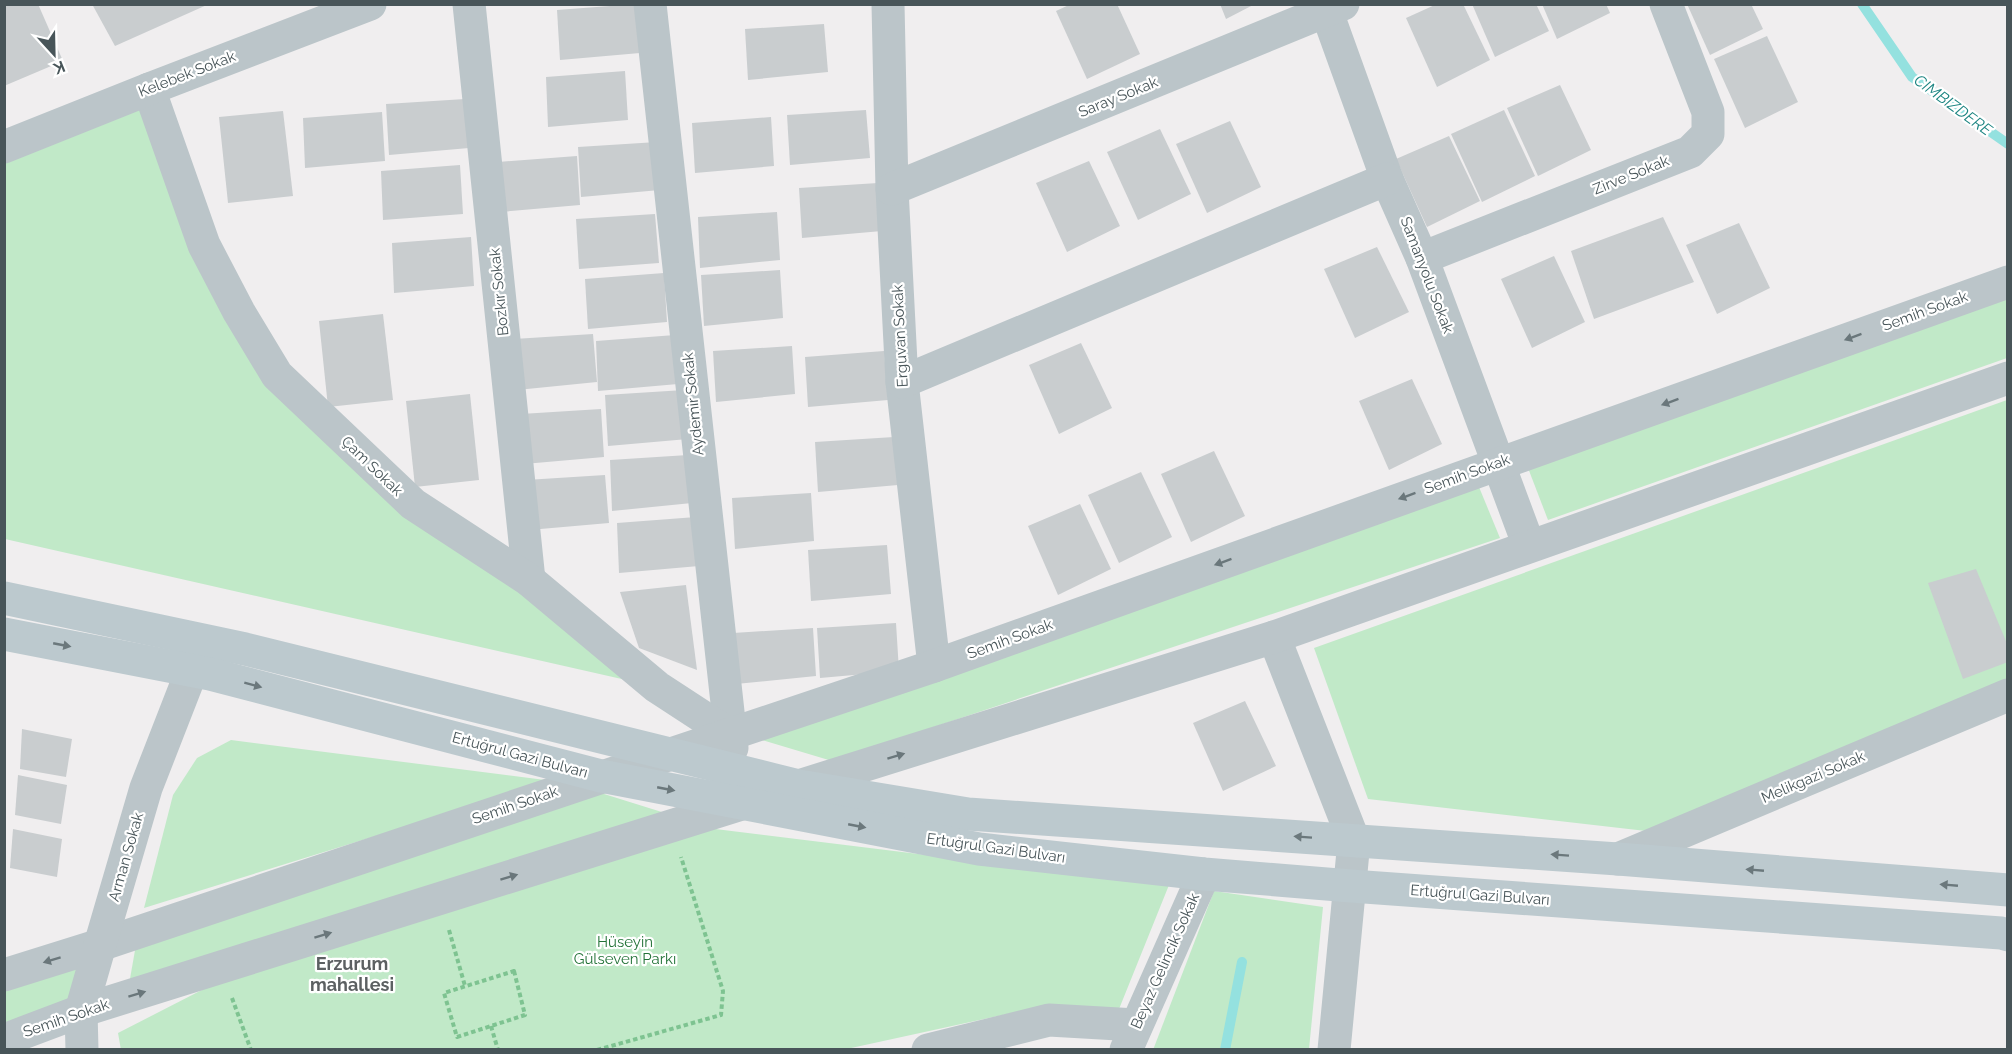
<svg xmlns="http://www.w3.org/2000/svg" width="2012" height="1054" viewBox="0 0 2012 1054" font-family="Raleway,sans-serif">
<rect width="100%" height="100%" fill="#f0eeef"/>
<g fill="#c1e9c8">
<polygon points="149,89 277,375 657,687 5,539 5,147"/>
<polygon points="2007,295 2007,358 1548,520 1528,468"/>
<polygon points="2007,400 2007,680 1646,831 1368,799 1314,648"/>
<polygon points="1479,487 1500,538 832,761 755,738"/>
<polygon points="231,740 553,781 144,908 173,795 197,758"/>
<polygon points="588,789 665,813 128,990 137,939"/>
<polygon points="691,826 1169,885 1117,1014 1053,1004 842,1050 121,1050 118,1033 235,973"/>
<polygon points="1214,891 1323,907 1309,1049 1153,1050"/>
<polygon points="82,961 72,1007 5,1032 5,987"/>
</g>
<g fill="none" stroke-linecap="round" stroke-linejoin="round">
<g stroke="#94e1df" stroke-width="10">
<polyline points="1862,4 1912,77 2008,144"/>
<polyline points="1225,1050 1242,962"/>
</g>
</g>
<g fill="#c9cdcf">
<polygon points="4,4 38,4 63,61 4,86"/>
<polygon points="92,4 209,4 115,46"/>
<polygon points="636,4 640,53 560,60 557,10"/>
<polygon points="1071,4 1117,4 1140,54 1087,79 1056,11"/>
<polygon points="1220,4 1255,4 1226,19"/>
<polygon points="1437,4 1463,4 1490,60 1437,87 1406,18"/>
<polygon points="1472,4 1536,4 1549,31 1495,57"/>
<polygon points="1542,4 1606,4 1610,13 1557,39"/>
<polygon points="1687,4 1751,4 1763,29 1710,55"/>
<polygon points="824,24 828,72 748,80 745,29"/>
<polygon points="1767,36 1798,102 1745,128 1714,59"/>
<polygon points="625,71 628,120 548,127 546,77"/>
<polygon points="1560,85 1591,150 1538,176 1507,108"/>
<polygon points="465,99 469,148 389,155 386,104"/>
<polygon points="866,110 870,158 790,165 787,115"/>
<polygon points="1504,110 1535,176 1482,202 1451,134"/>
<polygon points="283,111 293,196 228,203 219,117"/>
<polygon points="382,112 385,161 305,168 303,118"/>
<polygon points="771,117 774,166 695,173 692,123"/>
<polygon points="1230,121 1261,187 1207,213 1176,144"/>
<polygon points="1160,129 1191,194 1138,220 1107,152"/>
<polygon points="1449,136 1480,201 1427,227 1396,159"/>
<polygon points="657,142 660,190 581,197 578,147"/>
<polygon points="577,156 580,205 500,212 498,162"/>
<polygon points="1089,161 1120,226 1067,252 1036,183"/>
<polygon points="460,165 463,214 383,220 381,171"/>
<polygon points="878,183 882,231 802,238 799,188"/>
<polygon points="777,212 780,260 700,268 698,217"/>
<polygon points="655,214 659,263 579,269 576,219"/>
<polygon points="1663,217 1694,282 1594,319 1571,251"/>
<polygon points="1739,223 1770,288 1717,314 1686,245"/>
<polygon points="471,237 474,286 394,293 392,243"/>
<polygon points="1377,247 1409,312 1355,338 1324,269"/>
<polygon points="1554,256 1585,322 1532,348 1501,279"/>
<polygon points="780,270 783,318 704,326 701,275"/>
<polygon points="664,273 667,322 588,329 585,279"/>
<polygon points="383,314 393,400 328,407 319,321"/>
<polygon points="593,334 597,382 517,390 514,339"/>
<polygon points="675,335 678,384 598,391 596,341"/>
<polygon points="1081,343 1112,408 1059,434 1029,365"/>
<polygon points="792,346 795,394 716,402 713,351"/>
<polygon points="884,351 888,400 808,407 805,357"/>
<polygon points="1412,379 1442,444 1389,470 1359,401"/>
<polygon points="684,390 688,439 608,446 605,395"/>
<polygon points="470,394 479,480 415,487 406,401"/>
<polygon points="601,409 604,457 524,464 521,414"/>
<polygon points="894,437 898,485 818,492 815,442"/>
<polygon points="1214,451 1245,516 1191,542 1161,474"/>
<polygon points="688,455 692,503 612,511 610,460"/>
<polygon points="1141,472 1172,537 1119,563 1088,495"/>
<polygon points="605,475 609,523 529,530 526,480"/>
<polygon points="811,493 814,541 735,549 732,498"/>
<polygon points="1080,504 1111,569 1058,595 1028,526"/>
<polygon points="696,517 699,566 619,573 617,523"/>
<polygon points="887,545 891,594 811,601 808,550"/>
<polygon points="1976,569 2008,646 2008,662 1963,679 1928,583"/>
<polygon points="686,585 697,670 639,648 620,592"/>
<polygon points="896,623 899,671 820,678 817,628"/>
<polygon points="813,628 816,676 736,684 733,633"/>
<polygon points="1245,701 1276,766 1223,791 1193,723"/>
<polygon points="22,729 72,739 66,777 20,769"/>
<polygon points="18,775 67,785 61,824 15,815"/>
<polygon points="13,829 62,839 57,877 10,868"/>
</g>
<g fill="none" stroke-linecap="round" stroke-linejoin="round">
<g stroke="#7ec391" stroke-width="4" stroke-dasharray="4.5 3" stroke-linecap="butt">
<polyline points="449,930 465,986"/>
<polygon points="514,971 525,1015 457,1037 444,993"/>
<polyline points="232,998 251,1050"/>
<polyline points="491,1026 498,1050"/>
<polyline points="597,1050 721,1015 723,991 681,857"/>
</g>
<g stroke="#bbc5c9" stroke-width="33">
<polyline points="469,4 529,580"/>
<polyline points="650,4 732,748"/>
<polyline points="888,4 892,189 902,382 934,666"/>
<polyline points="1324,4 1387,179 1422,258 1529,546"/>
<polyline points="149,89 204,245 239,312 277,375 413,504 529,580 657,687 729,734"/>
<polyline points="4,147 149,89 370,4"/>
<polyline points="892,189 1343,4"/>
<polyline points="1422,258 1690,152 1708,134 1708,112 1666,4"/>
<polyline points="902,382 1387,179"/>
<polyline points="1274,637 1354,841 1334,1050"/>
<polyline points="1618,859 2008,695"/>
<polyline points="4,975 100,945 934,666 2008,282"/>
<polyline points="4,1040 81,1011 1274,637 2008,378"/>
<polyline points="82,1050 81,1011 100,945 146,788 192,670"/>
<polyline points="928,1050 1049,1020 1136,1025"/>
<polyline points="1126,1050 1204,874"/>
</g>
<g stroke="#bcc9ce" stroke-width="33">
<polyline points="4,598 245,649 799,786 968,814 1618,859 2008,890"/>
<polyline points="4,634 210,674 601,776 979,849 1204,874 1351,886 2001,933 2008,935"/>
</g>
</g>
<defs><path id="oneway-solid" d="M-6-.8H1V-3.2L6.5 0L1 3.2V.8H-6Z" transform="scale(1.5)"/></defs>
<g fill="#6a777b">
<use href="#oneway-solid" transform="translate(1853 337) rotate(160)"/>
<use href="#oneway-solid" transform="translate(1670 402) rotate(160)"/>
<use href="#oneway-solid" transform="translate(1407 496) rotate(160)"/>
<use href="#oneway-solid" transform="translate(1223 562) rotate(160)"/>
<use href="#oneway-solid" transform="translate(896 756) rotate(-17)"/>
<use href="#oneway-solid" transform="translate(509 877) rotate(-17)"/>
<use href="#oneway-solid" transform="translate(323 935) rotate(-17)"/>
<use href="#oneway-solid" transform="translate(52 960) rotate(163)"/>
<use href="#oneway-solid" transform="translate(137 994) rotate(-17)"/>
</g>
<g fill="#6b787c">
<use href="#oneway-solid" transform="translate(62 645) rotate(11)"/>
<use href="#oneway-solid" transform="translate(253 685) rotate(15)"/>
<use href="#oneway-solid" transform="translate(666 789) rotate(11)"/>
<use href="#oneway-solid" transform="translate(857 826) rotate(11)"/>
<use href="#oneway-solid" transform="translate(1303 837) rotate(-176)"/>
<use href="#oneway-solid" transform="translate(1560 855) rotate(-176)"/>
<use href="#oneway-solid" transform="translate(1755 870) rotate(-175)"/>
<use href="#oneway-solid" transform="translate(1949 885) rotate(-175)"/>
</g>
<g text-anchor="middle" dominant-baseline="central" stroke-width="4.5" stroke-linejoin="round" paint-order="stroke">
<g font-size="15" fill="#485559" stroke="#fff">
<text transform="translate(187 74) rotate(-21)">Kelebek Sokak</text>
<text transform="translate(1118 97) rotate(-22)">Saray Sokak</text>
<text transform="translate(1631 175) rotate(-22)">Zirve Sokak</text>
<text transform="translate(1427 275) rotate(69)">Samanyolu Sokak</text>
<text transform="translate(499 292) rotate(-96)">Bozkır Sokak</text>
<text transform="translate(1925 311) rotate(-20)">Semih Sokak</text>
<text transform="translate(900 336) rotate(-93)">Erguvan Sokak</text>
<text transform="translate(693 404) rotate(-96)">Aydemir Sokak</text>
<text transform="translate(372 466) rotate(44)">Çam Sokak</text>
<text transform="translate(1467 474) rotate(-20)">Semih Sokak</text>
<text transform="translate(1010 639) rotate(-20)">Semih Sokak</text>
<text transform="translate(520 755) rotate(15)">Ertuğrul Gazi Bulvarı</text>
<text transform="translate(1813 777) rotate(-23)">Melikgazi Sokak</text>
<text transform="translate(515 805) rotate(-19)">Semih Sokak</text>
<text transform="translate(996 848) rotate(8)">Ertuğrul Gazi Bulvarı</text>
<text transform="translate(126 857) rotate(-74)">Arman Sokak</text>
<text transform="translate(1480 895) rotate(4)">Ertuğrul Gazi Bulvarı</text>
<text transform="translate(1165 961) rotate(-66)">Beyaz Gelincik Sokak</text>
<text transform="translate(66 1018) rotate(-19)">Semih Sokak</text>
</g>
<g font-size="15" fill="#227237" stroke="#fff">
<text x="625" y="942">Hüseyin<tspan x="625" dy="17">Gülseven Parkı</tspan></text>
</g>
<g font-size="16" font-style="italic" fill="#1b8481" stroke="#fff">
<text transform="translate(1953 105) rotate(36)">CIMBIZDERE</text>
</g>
<g font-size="18" font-weight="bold" fill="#5c6062" stroke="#fff">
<text x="352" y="963">Erzurum<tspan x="352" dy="21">mahallesi</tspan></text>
</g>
</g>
<rect width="2012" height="1054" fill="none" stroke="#485559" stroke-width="12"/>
<g transform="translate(54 54) rotate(158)" stroke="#ffffff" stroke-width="4.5" paint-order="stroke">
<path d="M0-4.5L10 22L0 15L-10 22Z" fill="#485559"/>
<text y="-9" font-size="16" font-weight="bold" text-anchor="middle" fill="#485559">K</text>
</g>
</svg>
